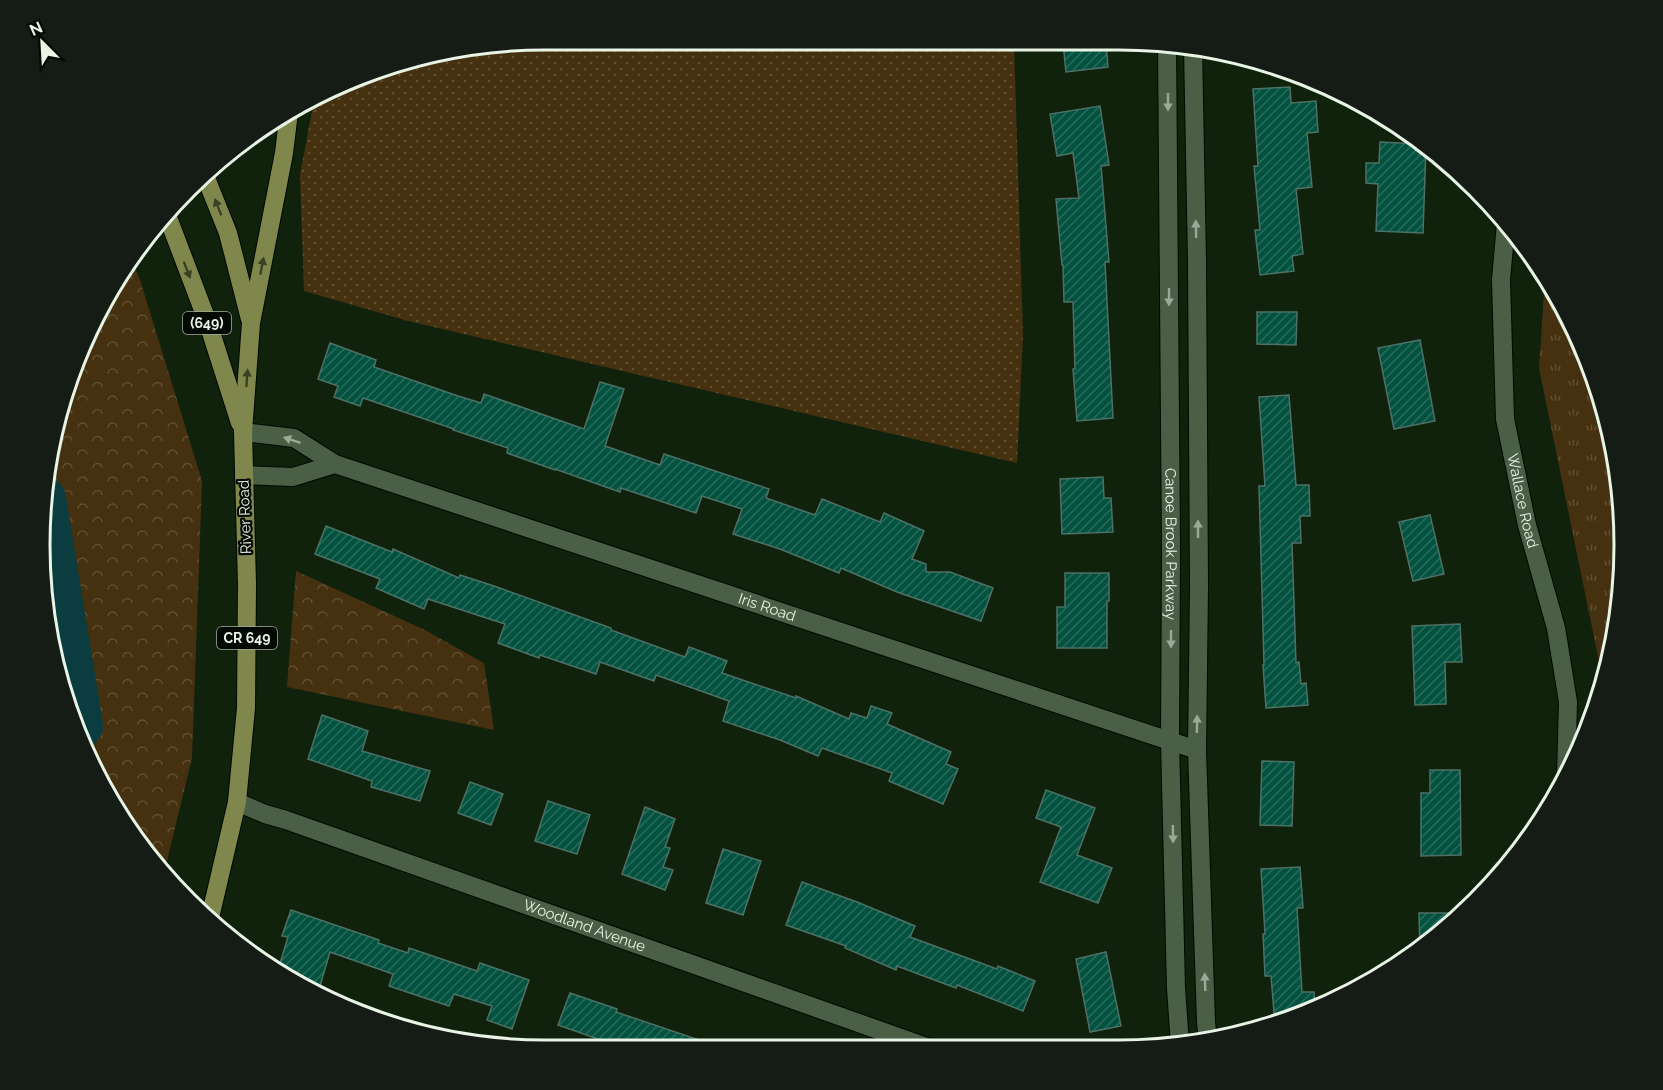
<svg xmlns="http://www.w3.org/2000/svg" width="1663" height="1090" viewBox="0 0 1663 1090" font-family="Raleway,sans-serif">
<defs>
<pattern id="grass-tufts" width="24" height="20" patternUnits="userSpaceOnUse" patternTransform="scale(1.5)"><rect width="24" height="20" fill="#45310f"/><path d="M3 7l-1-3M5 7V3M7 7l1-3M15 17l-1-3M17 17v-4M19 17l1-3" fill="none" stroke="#604f32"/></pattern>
<pattern id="forest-crowns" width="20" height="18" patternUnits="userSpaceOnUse" patternTransform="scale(1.5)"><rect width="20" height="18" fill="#45310f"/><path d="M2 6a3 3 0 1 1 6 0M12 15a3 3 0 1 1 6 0" fill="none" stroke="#604f32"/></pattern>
<pattern id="park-dots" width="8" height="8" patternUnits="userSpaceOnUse" patternTransform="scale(1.5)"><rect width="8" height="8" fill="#45310f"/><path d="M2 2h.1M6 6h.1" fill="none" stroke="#604f32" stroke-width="1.8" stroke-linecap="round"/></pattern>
<pattern id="building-hatch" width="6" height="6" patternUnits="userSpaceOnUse" patternTransform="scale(1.5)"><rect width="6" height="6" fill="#03513f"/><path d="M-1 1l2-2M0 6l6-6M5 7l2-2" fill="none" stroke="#286b5b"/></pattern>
</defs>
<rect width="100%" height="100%" fill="#10210c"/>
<polygon fill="url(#grass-tufts)" points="1545,278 1572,322 1607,414 1623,512 1620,611 1603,681 1539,368"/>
<g fill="url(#forest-crowns)">
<polygon points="131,259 140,280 202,481 192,758 165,869 107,798 49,644 40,512 77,352"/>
<polygon points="296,571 425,630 484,663 494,730 287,687"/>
</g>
<polygon fill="url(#park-dots)" points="545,39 1014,42 1023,336 1017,463 408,321 304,291 300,175 314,100 383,66"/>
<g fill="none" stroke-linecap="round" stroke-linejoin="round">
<polyline stroke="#0b3c3f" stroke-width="46" points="43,499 80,726"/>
</g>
<g fill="url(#building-hatch)" stroke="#4d7165" stroke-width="1.5">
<polygon points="1063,43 1106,43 1108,67 1066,72"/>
<polygon points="1290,87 1291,103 1316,101 1318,132 1307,133 1312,187 1296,189 1303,254 1292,256 1294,271 1260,275 1255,230 1260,230 1254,166 1258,166 1253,89"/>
<polygon points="1100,106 1109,165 1101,166 1109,262 1105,262 1113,418 1077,421 1073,369 1075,369 1073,302 1064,302 1063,265 1062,265 1056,199 1079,198 1073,153 1057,156 1050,114"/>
<polygon points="1380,142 1420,144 1426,147 1423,233 1376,231 1378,184 1366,183 1366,163 1379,163"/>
<polygon points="1257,312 1297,312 1296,345 1257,344"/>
<polygon points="1420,340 1435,421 1394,429 1378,348"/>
<polygon points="330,343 376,360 374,367 458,396 481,403 484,394 584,429 600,382 624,389 605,446 660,465 664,454 769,489 766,498 815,515 822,499 880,522 884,513 924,531 912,559 926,564 926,572 950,572 993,588 981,621 897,592 841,568 839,573 780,549 733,534 742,509 702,496 696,513 621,488 620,492 555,469 555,470 507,453 508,448 453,430 454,429 363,398 360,406 334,397 338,386 318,379"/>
<polygon points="1289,395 1296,485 1309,485 1310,516 1300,516 1301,543 1292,543 1296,663 1299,662 1301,684 1306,683 1308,705 1266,708 1263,665 1264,665 1259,486 1265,486 1259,397"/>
<polygon points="1103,477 1104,498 1111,498 1113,532 1062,534 1060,479"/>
<polygon points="1430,515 1444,574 1413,581 1399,522"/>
<polygon points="326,526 392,552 393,549 459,578 460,575 497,587 611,628 611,630 685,657 689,647 727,661 722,673 796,698 796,696 849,719 851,713 867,718 871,706 892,713 887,724 951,752 946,764 958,769 943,804 889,781 892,773 822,748 818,756 780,740 723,721 729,701 656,675 654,681 600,662 596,674 540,655 539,658 498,643 505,624 428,599 424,609 376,588 380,579 315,554"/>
<polygon points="1065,573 1109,573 1109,601 1107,601 1107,648 1057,648 1057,607 1065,607"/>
<polygon points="1460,624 1462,662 1445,662 1446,704 1415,705 1412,626"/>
<polygon points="322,715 368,731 362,751 430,771 420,801 371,787 372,781 308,759"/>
<polygon points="1262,761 1294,762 1292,826 1260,825"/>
<polygon points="1430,770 1460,770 1461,855 1421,856 1421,793 1430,793"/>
<polygon points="470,782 503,794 491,825 458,813"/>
<polygon points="1046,790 1095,808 1077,855 1112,868 1098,903 1040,882 1061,827 1036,818"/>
<polygon points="548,801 590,815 577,854 535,841"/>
<polygon points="645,807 675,819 665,847 670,848 663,867 673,870 665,890 622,874"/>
<polygon points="723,849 761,861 743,915 706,903"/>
<polygon points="1300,867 1303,908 1297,908 1302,992 1314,992 1315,1009 1275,1024 1271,976 1265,976 1263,934 1265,934 1261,869"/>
<polygon points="802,882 857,902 915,926 910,937 997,969 998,966 1035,981 1023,1011 957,985 956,988 897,966 896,970 845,948 846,946 786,925"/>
<polygon points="291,910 379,940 378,943 408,953 409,948 477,971 480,963 529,980 512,1029 487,1020 492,1006 454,994 449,1006 389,986 393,974 330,952 317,996 278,970 288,937 282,936"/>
<polygon points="1419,913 1462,913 1426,947 1420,950"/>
<polygon points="1106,952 1121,1026 1090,1032 1076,959"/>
<polygon points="570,993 617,1009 616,1012 711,1044 710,1048 621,1047 558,1025"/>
</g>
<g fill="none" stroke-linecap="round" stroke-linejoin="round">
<defs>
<g id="street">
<path id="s1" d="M1167,43L1171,548L1170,741L1176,988L1180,1045"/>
<polyline points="1193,46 1197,261 1199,587 1197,750 1206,1022 1208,1041"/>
<path id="s2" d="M1506,223L1501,280L1505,419L1527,525L1556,628L1568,702L1566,776"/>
<path id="s3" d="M243,432L294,438L335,464L1197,750"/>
<polyline points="244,475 293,477 335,464"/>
<path id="s4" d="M237,802L265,814L286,820L932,1049"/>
</g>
<g id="primary">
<polyline points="206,178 228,233 250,319"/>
<polyline points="167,215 208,323 240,423"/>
<polyline points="209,922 237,802 246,708 247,584 243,432 251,323 284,153 289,112"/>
</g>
</defs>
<use href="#street" stroke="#000a00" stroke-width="20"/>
<use href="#primary" stroke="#000a00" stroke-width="20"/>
<use href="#street" stroke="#4b5f47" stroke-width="18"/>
<use href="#primary" stroke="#7f874d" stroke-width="18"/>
</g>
<defs><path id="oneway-solid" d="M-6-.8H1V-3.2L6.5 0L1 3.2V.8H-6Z" transform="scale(1.5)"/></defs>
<g fill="#9aaa96">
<use href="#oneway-solid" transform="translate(1168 102) rotate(90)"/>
<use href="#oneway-solid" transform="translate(1196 229) rotate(-91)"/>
<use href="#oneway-solid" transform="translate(1169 297) rotate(90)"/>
<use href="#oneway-solid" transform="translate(292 440) rotate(-162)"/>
<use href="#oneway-solid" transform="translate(1198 529) rotate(-90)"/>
<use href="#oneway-solid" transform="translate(1171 639) rotate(90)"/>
<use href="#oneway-solid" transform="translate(1197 724) rotate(-89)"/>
<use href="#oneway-solid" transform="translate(1173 834) rotate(89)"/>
<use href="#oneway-solid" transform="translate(1205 982) rotate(-92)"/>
</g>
<g fill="#3b4224">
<use href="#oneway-solid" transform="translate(218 207) rotate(-112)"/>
<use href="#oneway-solid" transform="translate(262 266) rotate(-79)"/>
<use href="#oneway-solid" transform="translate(187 270) rotate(69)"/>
<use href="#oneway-solid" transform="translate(247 378) rotate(-86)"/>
</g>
<g text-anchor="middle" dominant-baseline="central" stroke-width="4.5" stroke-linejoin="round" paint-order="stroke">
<g fill="#030903" stroke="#a3aea2" stroke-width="1.5">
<rect x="183" y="312" width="48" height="22" rx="4.5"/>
<rect x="217" y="627" width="60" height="22" rx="4.5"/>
</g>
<g font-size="14" font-weight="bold" fill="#e8f4e6">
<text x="207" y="323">(649)</text>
<text x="247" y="638">CR 649</text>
</g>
<g font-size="15" fill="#e8f4e6" stroke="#030903">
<text stroke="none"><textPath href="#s2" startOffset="280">Wallace Road</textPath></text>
<text transform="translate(245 517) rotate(-92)">River Road</text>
<text stroke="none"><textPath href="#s1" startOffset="501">Canoe Brook Parkway</textPath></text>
<text stroke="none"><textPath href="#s3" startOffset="555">Iris Road</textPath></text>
<text stroke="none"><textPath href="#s4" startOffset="369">Woodland Avenue</textPath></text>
</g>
</g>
<path d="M0 0H1663V1090H0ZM545 50H1119A495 495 0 0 1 1614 545V545A495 495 0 0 1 1119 1040H545A495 495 0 0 1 50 545V545A495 495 0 0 1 545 50Z" fill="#151c15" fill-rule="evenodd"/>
<path fill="none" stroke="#e8f4e6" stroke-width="3" d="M545 50H1119A495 495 0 0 1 1614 545V545A495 495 0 0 1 1119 1040H545A495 495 0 0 1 50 545V545A495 495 0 0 1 545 50Z"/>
<g transform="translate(42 42) rotate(336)" stroke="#030903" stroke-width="4.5" paint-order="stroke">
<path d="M0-4.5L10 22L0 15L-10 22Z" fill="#e8f4e6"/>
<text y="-9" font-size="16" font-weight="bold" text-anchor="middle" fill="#e8f4e6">N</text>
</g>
</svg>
